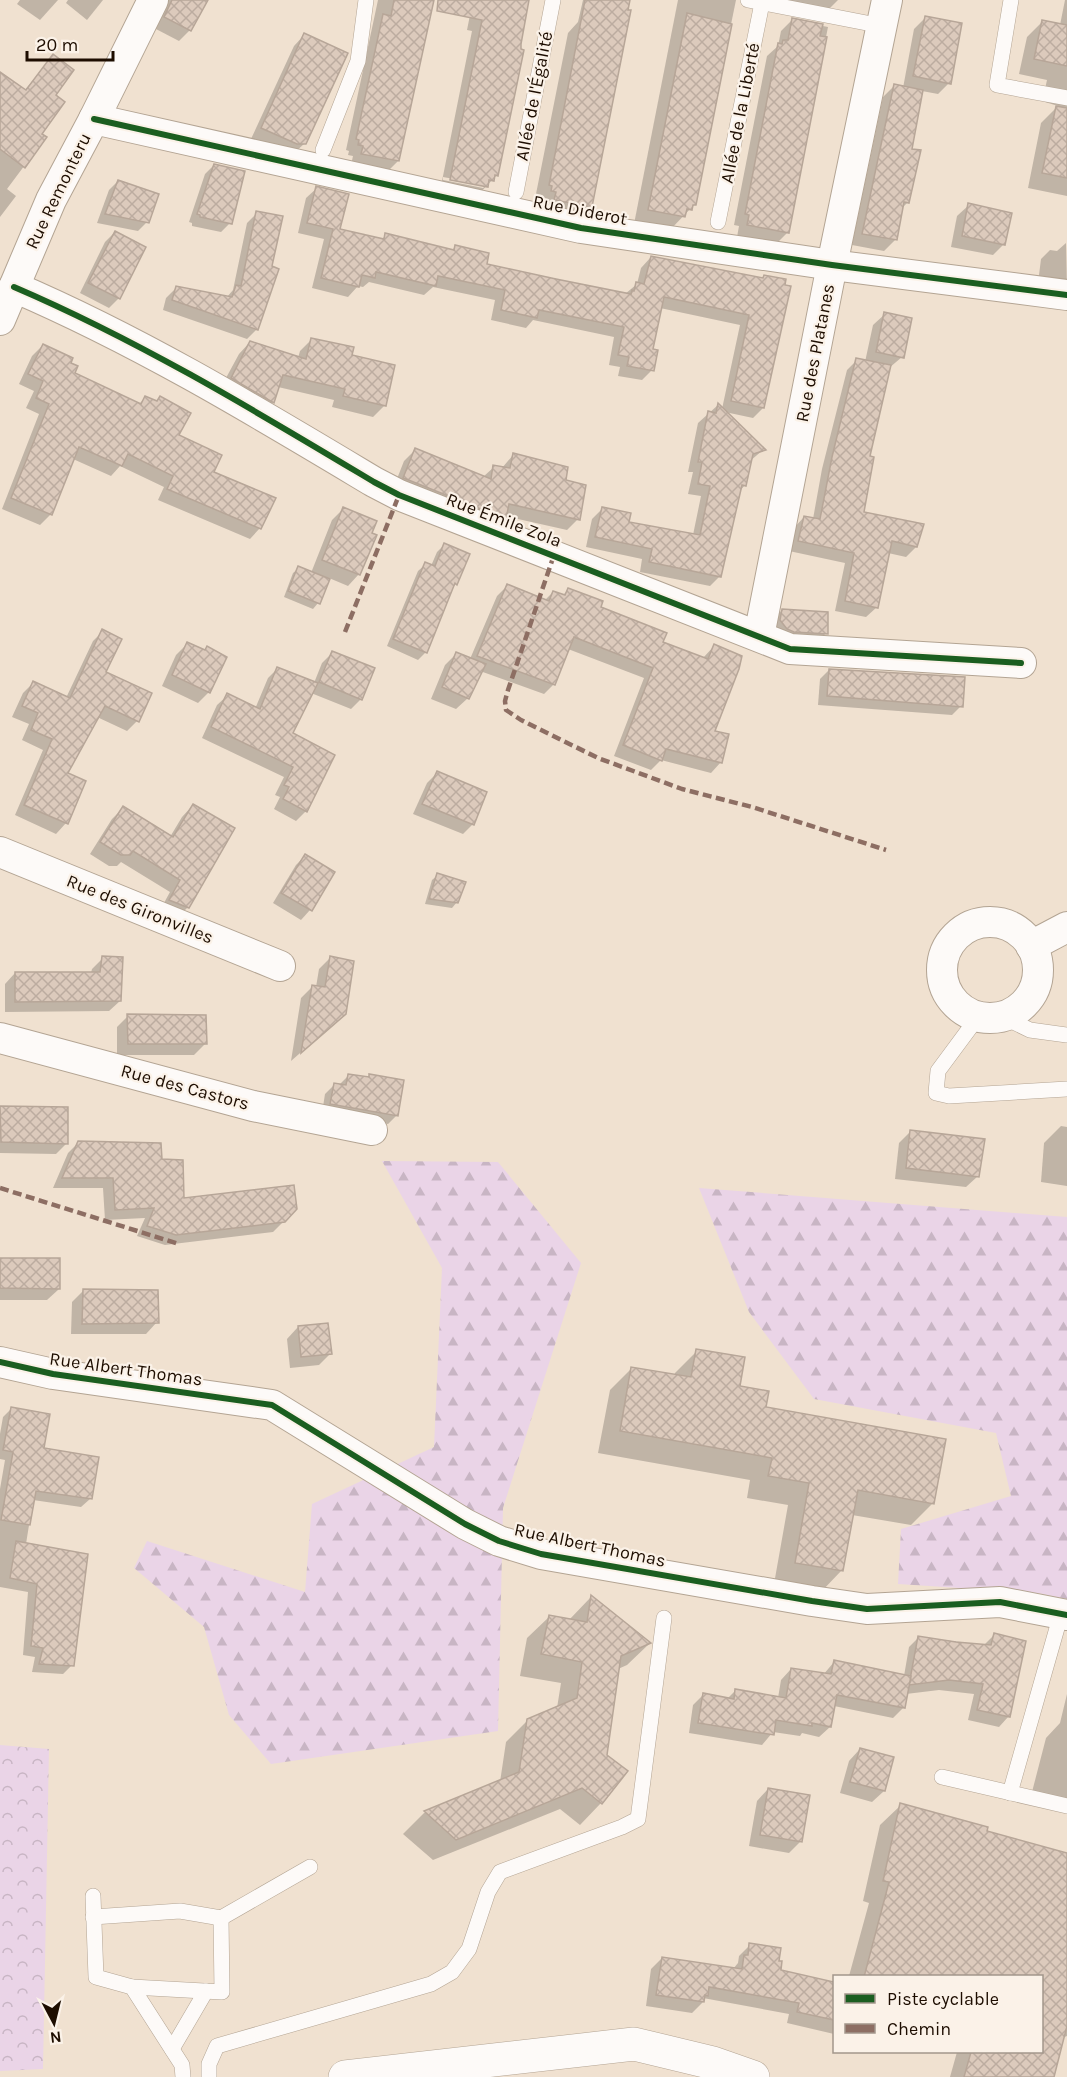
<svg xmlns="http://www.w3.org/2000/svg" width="1067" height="2077" viewBox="0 0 1067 2077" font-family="Karla,sans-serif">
<defs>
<pattern id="forest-firs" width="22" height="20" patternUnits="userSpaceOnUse" patternTransform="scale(1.5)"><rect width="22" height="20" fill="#ead4e7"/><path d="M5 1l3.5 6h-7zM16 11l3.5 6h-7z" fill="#c8b5c4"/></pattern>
<pattern id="park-crowns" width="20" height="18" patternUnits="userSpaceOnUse" patternTransform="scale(1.5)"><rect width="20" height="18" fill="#ead4e7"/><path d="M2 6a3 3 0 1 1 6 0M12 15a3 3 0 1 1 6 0" fill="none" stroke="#c8b5c4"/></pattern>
<pattern id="building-cross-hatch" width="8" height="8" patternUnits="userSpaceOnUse" patternTransform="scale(1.5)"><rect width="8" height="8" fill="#dccabc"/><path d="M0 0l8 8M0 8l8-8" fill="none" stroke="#bcaca0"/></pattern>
</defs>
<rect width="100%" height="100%" fill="#f0e1d0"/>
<g fill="url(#forest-firs)">
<polygon points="382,1161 498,1162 581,1263 503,1508 498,1731 271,1764 229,1715 204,1627 134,1568 147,1541 305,1592 312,1504 434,1447 442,1268"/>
<polygon points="699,1188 1067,1217 1067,1599 1038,1593 898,1584 901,1529 1011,1496 996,1433 814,1399 749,1312"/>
</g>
<polygon fill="url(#park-crowns)" points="0,1745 49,1749 43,2069 0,2071"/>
<g fill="#0003" fill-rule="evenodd">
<polygon points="20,0 58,0 40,20 17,4"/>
<polygon points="68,0 103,0 87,20 66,3"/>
<polygon points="168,0 206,0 190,30 179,41 154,28"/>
<polygon points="378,0 432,0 398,161 387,172 351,165 353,156 348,155 349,151 346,150"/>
<path d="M473,0H528L497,175L475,198L440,191L472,31L467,30ZM443,177L486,185L483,188L443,180Z"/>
<polygon points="583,0 628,0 590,206 575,221 537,206 538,200 535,199 568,33 578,22"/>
<polygon points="678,0 736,0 694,205 669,231 634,224"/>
<polygon points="750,0 838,0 817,21"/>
<polygon points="1065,0 1067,0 1067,196 1028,188 1041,123 1058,106 1045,102 1046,98 1043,98 1047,80 1019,74 1027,37 1042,22 1060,25"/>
<polygon points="925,18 949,83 938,94 922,91 910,150 908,202 901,209 896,239 884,251 852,245 883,97 894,86 903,88 914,29"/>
<polygon points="792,20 828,27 787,233 776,244 737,237 739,226 734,225 767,56 778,46 781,31"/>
<polygon points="305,34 305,143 293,154 251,139 294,46"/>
<polygon points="53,56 53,96 40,134 45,138 7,189 16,196 0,217 0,73 24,91"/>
<polygon points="214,165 230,223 221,232 192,226 192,223 189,222 205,174"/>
<polygon points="118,181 147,222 138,231 97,223 109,190"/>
<polygon points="317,188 338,230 381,240 386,235 451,251 456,246 485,265 625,294 637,284 641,268 651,257 761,280 764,276 763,408 753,418 725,412 763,450 750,461 745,485 739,492 720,576 710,586 640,572 642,559 586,547 592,519 602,509 627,523 693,535 701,496 688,494 693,472 688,472 698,423 718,405 722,409 740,325 660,308 652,350 652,370 642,380 618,376 620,367 609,365 614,337 533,320 526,328 491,320 495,300 433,287 424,295 369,282 363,287 358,286 348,297 312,288 324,239 298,233 306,198"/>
<polygon points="969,205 1004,244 993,255 951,247 957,216"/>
<polygon points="257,213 257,329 247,339 163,310 166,298 176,288 227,297 233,290 247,223"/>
<polygon points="115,232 119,298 109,308 80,293 105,242"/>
<polygon points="1066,243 1067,289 1038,283 1041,259 1050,250 1057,251"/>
<polygon points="885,314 902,357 889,368 868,457 862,513 916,547 906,557 888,553 877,607 866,617 835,611 845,563 789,551 794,528 804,517 813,519 822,469 847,370 857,360 865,362 873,325"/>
<polygon points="311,340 351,357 385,405 373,417 332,407 334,400 278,387 273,402 262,413 220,389 239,354 250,342 298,358 300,351"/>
<polygon points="43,345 69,363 73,374 138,405 145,398 260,528 250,539 158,500 164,487 120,466 111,476 73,459 51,514 40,525 2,509 39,414 26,408 34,391 19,384 32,356"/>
<polygon points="415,450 483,477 494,467 502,468 513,455 564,481 578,519 567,530 505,516 493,529 393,489 404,461"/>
<polygon points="343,509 359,574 348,586 329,578 318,603 313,609 284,597 293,573 299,568 311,573 332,520"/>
<polygon points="444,545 456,584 451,589 426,652 418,660 387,646 418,571 426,564 431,566 437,552"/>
<polygon points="507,586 544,601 553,592 562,596 568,590 661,643 703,658 714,646 713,732 721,762 711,773 661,760 651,770 614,756 644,678 568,649 554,684 544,694 480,671 468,698 456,709 431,699 445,665 456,654 470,659 497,596"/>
<polygon points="782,610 826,633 815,645 782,643 771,622"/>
<polygon points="103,631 104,672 137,721 127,731 97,717 66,774 66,823 56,834 15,815 43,750 22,740 29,724 12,717 23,693 33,683 66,698 93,641"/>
<polygon points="187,644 209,692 198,703 162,686 176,655"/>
<polygon points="332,653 361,699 351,709 311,693 291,734 306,811 296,821 274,809 280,797 275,795 284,777 202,738 217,705 228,695 255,709 268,678 278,668 314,683 322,663"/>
<polygon points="829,670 961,706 952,715 818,705 820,679"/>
<polygon points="437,773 473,824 463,834 413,814 427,783"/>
<polygon points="193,805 188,907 177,918 159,912 170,892 121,862 117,866 109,866 90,854 112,819 123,808 170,837 182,817"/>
<polygon points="305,856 333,872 310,910 301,920 273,903 296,865"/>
<polygon points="438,875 457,902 452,908 425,904 432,880"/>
<polygon points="103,958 120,1001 109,1011 5,1012 5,984 15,973 91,973 92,969"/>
<polygon points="330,958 332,1025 291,1061 301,998 312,987 316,987 319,969"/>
<polygon points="128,1016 205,1044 194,1055 117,1055 117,1027"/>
<polygon points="348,1076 367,1078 370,1076 397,1115 388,1124 322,1113 325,1094 334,1085 338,1086"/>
<polygon points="0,1108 67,1109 67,1143 56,1154 0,1153"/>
<polygon points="1061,1126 1067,1127 1067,1186 1041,1182 1044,1143"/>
<polygon points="910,1132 978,1176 966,1187 895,1179 899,1143"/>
<polygon points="78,1143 161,1160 182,1200 284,1221 273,1232 165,1245 137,1236 145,1218 105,1220 103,1188 53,1188 68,1153"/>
<polygon points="0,1259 59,1289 47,1300 0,1300"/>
<polygon points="83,1291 157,1322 146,1334 71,1334 72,1302"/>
<polygon points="298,1327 330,1354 319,1365 290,1368 287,1339"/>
<polygon points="697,1351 765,1408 933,1503 911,1525 852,1515 842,1570 820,1593 774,1584 788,1505 747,1498 750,1480 598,1453 610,1390 632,1368 674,1376 675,1373"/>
<polygon points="12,1408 42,1449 90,1499 81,1507 33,1500 26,1544 72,1665 63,1674 32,1672 35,1657 23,1655 28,1592 0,1587 0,1489 5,1460 0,1459 0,1434 3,1417"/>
<polygon points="591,1597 649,1644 627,1665 618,1669 606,1755 626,1771 601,1803 580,1825 560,1809 433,1860 403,1834 424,1813 500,1782 506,1742 528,1720 557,1708 561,1683 520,1676 527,1638 549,1617 569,1620"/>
<polygon points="994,1635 1008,1717 999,1727 968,1720 974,1694 939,1690 906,1694 904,1707 893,1718 834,1706 830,1727 819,1737 802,1733 800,1736 773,1732 762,1745 689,1733 693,1705 703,1695 727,1699 735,1691 778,1698 781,1680 791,1669 823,1675 834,1662 904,1676 909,1647 919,1637 984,1645"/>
<polygon points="1067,1694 1067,1801 1032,1792 1046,1738 1060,1723"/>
<polygon points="860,1749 884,1791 872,1802 840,1793 849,1761"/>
<polygon points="768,1789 801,1841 789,1853 749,1846 757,1801"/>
<polygon points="901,1805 985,1832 1067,1855 1067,2036 1062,2038 1052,2077 950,2077 957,2052 1042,2052 1042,1976 849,1976 869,1903 863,1901 880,1825"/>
<polygon points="750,1945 777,1962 779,1971 834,1984 834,2034 787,2023 789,2014 703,1998 703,2002 692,2013 646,2006 651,1969 662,1958 733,1969 738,1963 739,1956"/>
</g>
<g fill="url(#building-cross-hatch)" stroke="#b7a698" stroke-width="1.5">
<polygon points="172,0 208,0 191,31 164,17"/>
<polygon points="394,0 434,0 399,161 361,154 363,146 358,145 359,140 356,139 383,14 391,16"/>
<polygon points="438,0 529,0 521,44 521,49 524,50 498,176 495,175 494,181 489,180 488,187 450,180 482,20 437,11"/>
<polygon points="585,0 630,0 628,10 631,10 592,207 554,200 556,192 551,191 552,186 549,185"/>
<polygon points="687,13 732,24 696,205 693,205 692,210 687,209 685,217 648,210"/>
<polygon points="925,16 962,23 951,84 913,76"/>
<polygon points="792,18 823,24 820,36 827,37 789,233 747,225 749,215 745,214 778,43 782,44 783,40 788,40"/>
<polygon points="1042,20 1067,25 1067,66 1034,59"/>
<polygon points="304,33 348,53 306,144 297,144 261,128"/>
<polygon points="53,54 74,70 56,95 65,102 42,134 47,137 25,168 0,149 0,72 26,90"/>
<polygon points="894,84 923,90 912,149 921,150 909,203 904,202 897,240 862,234"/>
<polygon points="1056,106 1067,108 1067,178 1042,173"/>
<polygon points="214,164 245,171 232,224 200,217 200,215 197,214"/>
<polygon points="118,180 159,194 149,223 105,214"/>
<polygon points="316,186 349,194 340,229 384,239 385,233 454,250 455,245 489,253 487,264 556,279 631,294 632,290 634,291 636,282 644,284 651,256 763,278 764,275 786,279 785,285 791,286 764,408 731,401 749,315 664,297 653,349 658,350 654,371 627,366 629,357 618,355 624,327 539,310 537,318 501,310 505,290 438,276 436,286 376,272 375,278 362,275 359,287 321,278 333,229 307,223"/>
<polygon points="968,203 1012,213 1005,245 962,236"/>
<polygon points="256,211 283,216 272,266 279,269 258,330 172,300 176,286 232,297 236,285 241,286"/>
<polygon points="115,231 146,247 120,299 88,283"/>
<polygon points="884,312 912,318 904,358 876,352"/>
<polygon points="311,338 354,347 352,355 395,365 386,406 343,396 345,389 283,375 274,403 231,378 250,341 306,359"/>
<polygon points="43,344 73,358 71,363 78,366 75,373 141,404 145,396 157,401 160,396 191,413 179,435 222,455 214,472 276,498 261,529 167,489 173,476 128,454 122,466 79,447 52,515 11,498 49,404 36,398 43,381 28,374"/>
<polygon points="856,358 891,365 870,456 874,457 864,512 924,524 917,547 892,541 878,608 845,601 854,553 798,541 804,516 820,519 832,457"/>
<polygon points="718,403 766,450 753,454 746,486 742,485 721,577 649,562 652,549 595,537 602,507 631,513 629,522 700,535 710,486 698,484 702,462 698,462 708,411 716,413"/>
<polygon points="415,448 491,479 493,465 510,468 513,453 568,467 566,480 586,485 580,520 509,504 506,519 406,479 403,478"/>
<polygon points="343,507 377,521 372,533 377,535 360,575 322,560"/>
<polygon points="444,543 470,554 457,585 455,583 427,653 393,639 425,562 435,566"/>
<polygon points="298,566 330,579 320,604 288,591"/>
<polygon points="507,584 549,601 553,591 565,595 568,588 603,601 601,607 667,633 663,642 708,659 714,644 742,656 739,669 715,731 729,734 722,763 666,749 662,761 623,745 653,668 574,637 555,685 477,656"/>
<polygon points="782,609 828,612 828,634 794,632 787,629 780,620"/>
<polygon points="102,629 122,639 106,672 152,693 139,722 105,706 68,773 86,781 68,824 24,805 52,739 31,730 38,713 22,706 33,681 70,698"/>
<polygon points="187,642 205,650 207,646 227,657 210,693 172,675"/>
<polygon points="332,651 375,668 362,700 319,682"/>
<polygon points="456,652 486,664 469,699 442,687"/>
<polygon points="277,667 318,683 293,733 335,755 307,812 283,799 289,787 284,785 293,767 211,727 227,693 260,709"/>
<polygon points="829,669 965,677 963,707 827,696"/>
<polygon points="437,771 487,792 474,825 422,804"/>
<polygon points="193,804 235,828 189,908 169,900 180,880 133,851 130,855 121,855 100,842 123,806 173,837"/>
<polygon points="305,854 335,872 312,911 281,893"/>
<polygon points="437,873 466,882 458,903 429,899"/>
<polygon points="102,956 123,957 121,1001 15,1002 15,972 100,972"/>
<polygon points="330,956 354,961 346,1014 301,1053 312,985 325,987"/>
<polygon points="127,1014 206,1015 207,1044 128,1044"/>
<polygon points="348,1074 369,1077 369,1074 404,1080 398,1116 330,1104 334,1083 346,1085"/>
<polygon points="0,1106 68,1107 68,1144 1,1142"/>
<polygon points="910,1130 985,1139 979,1177 906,1168"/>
<polygon points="78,1141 161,1143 162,1159 183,1160 184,1198 294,1185 297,1209 285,1222 176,1235 160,1230 147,1226 154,1208 115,1210 113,1178 62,1178"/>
<polygon points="0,1258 60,1258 60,1289 0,1288"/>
<polygon points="83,1289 158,1290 159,1323 82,1324"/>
<polygon points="328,1323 332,1354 301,1357 298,1326"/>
<polygon points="696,1349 745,1357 740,1386 769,1391 766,1407 946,1439 934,1504 858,1490 843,1571 795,1563 809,1483 768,1476 772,1458 620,1431 631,1367 691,1377"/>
<polygon points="11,1407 50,1414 44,1448 99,1457 92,1499 36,1491 30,1525 1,1520 13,1452 3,1450"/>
<polygon points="16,1541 88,1554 74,1666 39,1664 43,1648 31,1646 37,1584 10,1578"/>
<polygon points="591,1595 651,1643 621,1656 607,1755 628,1771 602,1804 582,1788 456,1840 424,1811 519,1772 527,1719 577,1698 582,1662 541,1654 549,1615 587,1622"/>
<polygon points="994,1633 1026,1641 1010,1717 977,1710 983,1684 949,1680 909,1685 918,1636 956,1642 991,1645"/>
<polygon points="834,1660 911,1676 905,1708 837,1695 831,1727 812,1723 812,1726 776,1720 774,1735 698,1723 703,1693 734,1699 735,1689 786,1698 791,1668 831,1674"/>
<polygon points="860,1748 894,1757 885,1791 850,1782"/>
<polygon points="768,1788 810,1795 802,1842 760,1835"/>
<polygon points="900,1803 988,1827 987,1831 1067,1853 1067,2026 1054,2077 964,2077 971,2052 1041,2052 1041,1977 864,1977 889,1882 883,1881"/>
<polygon points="749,1943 781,1948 779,1961 782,1961 781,1970 834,1982 834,2020 797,2012 799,2003 709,1987 708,1996 705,1995 704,2002 656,1995 662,1957 742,1969 744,1955 748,1955"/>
</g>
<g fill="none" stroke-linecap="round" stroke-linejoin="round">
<defs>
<g id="service">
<polyline points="748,0 882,26"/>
<polyline points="1011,0 997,85 1067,98"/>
<polyline points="323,150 358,61 366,0"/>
<polyline points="516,192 553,0"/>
<polyline points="718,222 762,3"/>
<polyline points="978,1017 938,1071 936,1093 949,1096 1067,1089"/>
<polyline points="1003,1017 1030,1030 1067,1035"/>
<polyline points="942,1777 1067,1806"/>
<polyline points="1010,1793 1061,1614"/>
<polyline points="93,1896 96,1977 132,1987 182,2065 183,2077"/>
<polyline points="93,1917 180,1911 221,1918 310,1867"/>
<polyline points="132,1987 222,1992 221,1918"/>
<polyline points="172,2049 206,1991"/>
<polyline points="209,2077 209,2064 217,2046 431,1984 452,1972 469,1949 488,1892 500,1872 622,1827 638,1819 664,1618"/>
</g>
<g id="minor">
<polyline points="94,119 581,228 832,265 1067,295"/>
<path d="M14,287C140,341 257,412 374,482L399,495L790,649L1021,663"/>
<polyline points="0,320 51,200 94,119 153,0"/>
<polyline points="759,636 832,265 887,0"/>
<polyline points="0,852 280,966"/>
<circle cx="990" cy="970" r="48"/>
<polyline points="1031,946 1067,927"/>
<polyline points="0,1038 253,1106 372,1130"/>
<polyline points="0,1362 53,1374 272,1405 465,1524 499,1541 541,1554 812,1601 867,1609 1000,1602 1067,1615"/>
</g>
<polyline id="tertiary" points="345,2077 634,2044 713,2063 753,2077"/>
</defs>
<use href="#service" stroke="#b3a493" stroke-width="16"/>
<use href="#minor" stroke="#b3a493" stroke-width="32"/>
<use href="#tertiary" stroke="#b3a493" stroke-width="34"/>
<use href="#service" stroke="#fdfaf8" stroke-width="15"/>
<use href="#minor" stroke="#fdfaf8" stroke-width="30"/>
<use href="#tertiary" stroke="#fdfaf8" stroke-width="33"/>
<g stroke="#8d6e63" stroke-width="4.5" stroke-dasharray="9 4.5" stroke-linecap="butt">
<polyline points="554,555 508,690 505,701 506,710 521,720 598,758 682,789 752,807 886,850"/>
<polyline points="345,632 399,495"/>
<polyline points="0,1188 179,1244"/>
</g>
<defs>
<g id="cycleway">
<polyline points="94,119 581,228 832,265 1067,295"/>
<path d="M14,287C140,341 257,412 374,482L399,495L790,649L1021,663"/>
<polyline points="0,1362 53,1374 272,1405 465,1524 499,1541 541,1554 812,1601 867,1609 1000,1602 1067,1615"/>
</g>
</defs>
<use href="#cycleway" stroke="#fbf2e8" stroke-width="10"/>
<use href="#cycleway" stroke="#1b5e20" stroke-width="6"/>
</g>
<g text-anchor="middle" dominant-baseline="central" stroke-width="4.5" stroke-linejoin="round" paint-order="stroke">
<g font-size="18" fill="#1d0d00" stroke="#fbf2e8">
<text transform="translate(534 96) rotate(-79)">Allée de l'Égalité</text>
<text transform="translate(740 113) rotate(-79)">Allée de la Liberté</text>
<text transform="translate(58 191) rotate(-64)">Rue Remonteru</text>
<text transform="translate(580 210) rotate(11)">Rue Diderot</text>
<text transform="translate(815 353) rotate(-79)">Rue des Platanes</text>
<text transform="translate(504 520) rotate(21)">Rue Émile Zola</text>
<text transform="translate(140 909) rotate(22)">Rue des Gironvilles</text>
<text transform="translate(185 1087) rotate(15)">Rue des Castors</text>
<text transform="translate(126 1369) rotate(8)">Rue Albert Thomas</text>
<text transform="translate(590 1545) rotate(12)">Rue Albert Thomas</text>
</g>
</g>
<rect x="833" y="1975" width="210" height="78" fill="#fbf2e8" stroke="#a2968b" stroke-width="1.5"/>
<rect x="845" y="1994" width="30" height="9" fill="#1b5e20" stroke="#a2968b" stroke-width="1.5"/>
<text x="887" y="2005" font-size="18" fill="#1d0d00">Piste cyclable</text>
<rect x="845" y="2024" width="30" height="9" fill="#8d6e63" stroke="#a2968b" stroke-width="1.5"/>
<text x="887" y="2035" font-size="18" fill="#1d0d00">Chemin</text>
<g transform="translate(54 2023) rotate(173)" stroke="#fbf2e8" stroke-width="4.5" paint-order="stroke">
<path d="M0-4.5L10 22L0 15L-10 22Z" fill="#1d0d00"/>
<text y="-9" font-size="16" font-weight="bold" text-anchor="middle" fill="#1d0d00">N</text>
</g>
<path d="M27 51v9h86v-9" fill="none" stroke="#1d0d00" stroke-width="3"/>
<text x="36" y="51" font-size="18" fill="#1d0d00" stroke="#fbf2e8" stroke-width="4.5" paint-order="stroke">20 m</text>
</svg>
